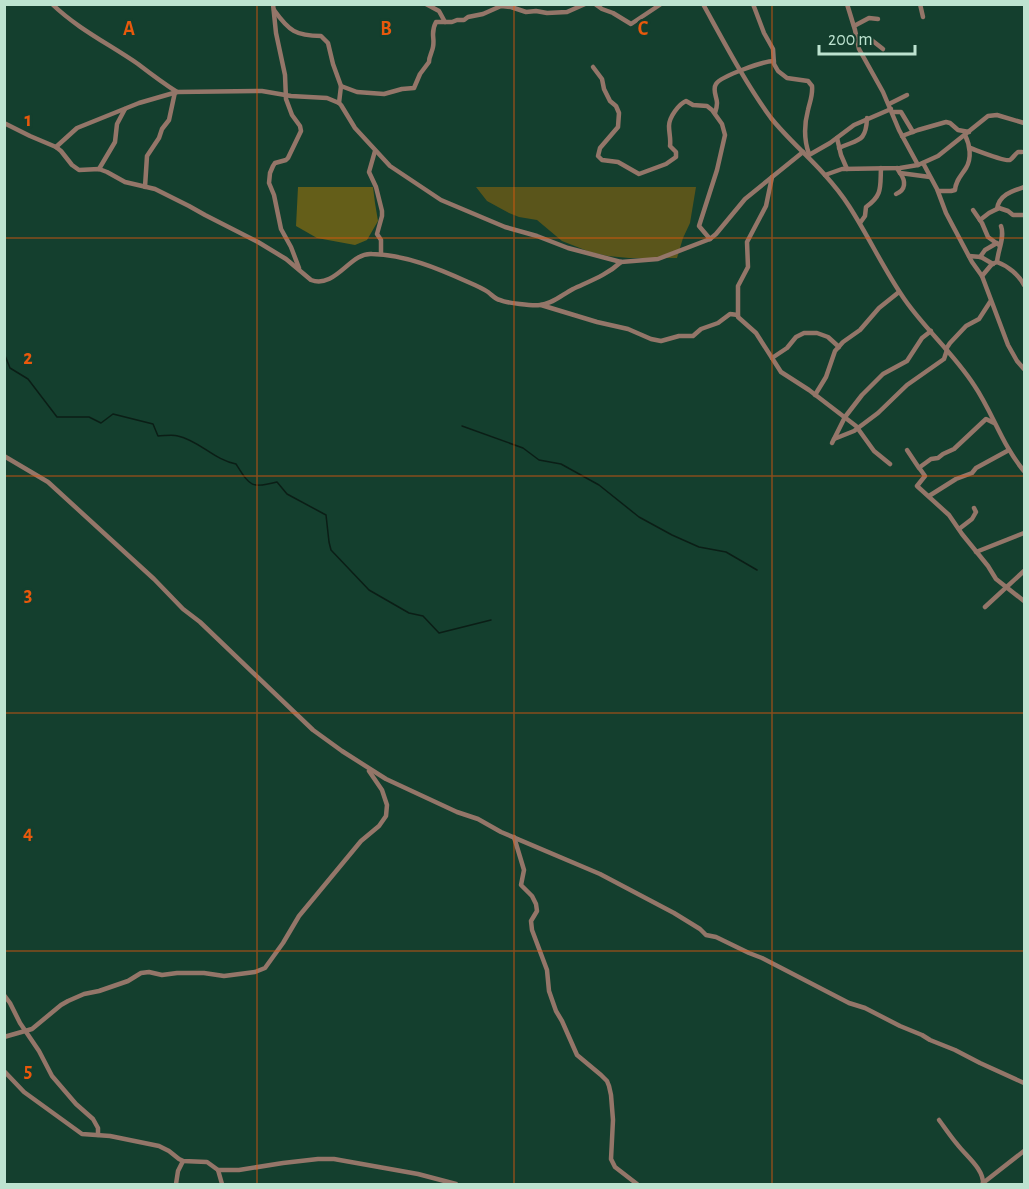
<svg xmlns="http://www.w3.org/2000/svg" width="1029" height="1189" viewBox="0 0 1029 1189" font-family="'Alegreya Sans',sans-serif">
<rect width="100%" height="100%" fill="#143f2e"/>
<polygon fill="#5a551b" points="476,187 696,187 690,223 683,238 677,258 629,258 608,256 590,252 562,241 537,220 519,217 509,213 487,201"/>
<polygon fill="#645e19" points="298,187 373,187 375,203 378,221 367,240 355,245 317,238 296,226"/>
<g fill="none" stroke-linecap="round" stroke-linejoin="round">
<g stroke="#0b1e16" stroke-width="1.5">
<path d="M4,353L10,368L28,379L57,417H89L101,423L113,414L153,424L158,436C164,436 172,434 178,436C200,441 214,460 236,464C250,486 251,489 277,482L287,494L326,515L329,542L331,550L369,590L409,613L423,616L439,633L491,620"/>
<polyline points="462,426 523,448 539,460 561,464 599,485 639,517 672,535 699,547 726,552 757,570"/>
</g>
<g stroke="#947669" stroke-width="4.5">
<path d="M52,4C78,29 109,44 138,64C151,74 163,83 177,92"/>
<polyline points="273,4 276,33 285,75 286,99 292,115 300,126 301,131 288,158 286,160 275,163 273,166 270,173 269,183 274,195 281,229 291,247 299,268"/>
<polyline points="426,4 439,11 445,22"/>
<polyline points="595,4 602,9 613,13 631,24 661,4"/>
<path d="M703,4C724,42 746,84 771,118C787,138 807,155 824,174C833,184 842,195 849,206C869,237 884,270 905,300C926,330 954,354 974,385C993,413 1002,445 1024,471"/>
<path d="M753,4L764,33L773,49L774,64L778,71L787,78L808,81L812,86C813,95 810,101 808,110C804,125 804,140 809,154"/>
<polyline points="847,4 855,30 859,49 883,92 899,130 918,165"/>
<polyline points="920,4 923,17"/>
<path d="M274,10C289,31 296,36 321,36L328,43L333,64L341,86L339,103"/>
<polyline points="854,26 869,18 878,19"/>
<polyline points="856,37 869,38 883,49"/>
<path d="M593,67L602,79L604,89L610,101L616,106L619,113L618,127L600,148L598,156L602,160L618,162L639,174L666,164L676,157V152L670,146C671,139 669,133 669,126C669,117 679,104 686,101L693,105L707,106L712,110L722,124L725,135L717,170L699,226L710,239"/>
<path d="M341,86L357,92L384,94L402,89L414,88L420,74L429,62C429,56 432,53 433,47C435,37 430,33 436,22H452L457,20H464L468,17L483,14L501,6L511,7L526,12L536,11L547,13L567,12L585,4"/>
<polyline points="889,104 907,95"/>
<polyline points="892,112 901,112 913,132"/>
<path d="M715,113C716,110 717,106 717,103C717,97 712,90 716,84C721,76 764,61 774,61"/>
<path d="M4,123L30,136L56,147L61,151L72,165L79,170L99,169L107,172L125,182L155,189L189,206L205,215L258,242L286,259L311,280C336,289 350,252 372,254C406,255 437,268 468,282C475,285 482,288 488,292C492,295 495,299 500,300C506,303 533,306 540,305C553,304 563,294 573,289C590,281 607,275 621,262"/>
<polyline points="902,136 918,130 946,122 950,123 958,130 969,132"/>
<polyline points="837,138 841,155 847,169"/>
<polyline points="56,147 77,128 139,103 177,92 262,91 291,96 327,98 339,103 341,105 355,128 390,166 441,200 505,227 537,236 568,248 621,262 658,259 710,239 716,234 745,199 803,152"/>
<path d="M839,148C858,139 866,143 867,118"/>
<path d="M970,148C976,150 1005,162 1010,160C1013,158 1015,154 1018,152H1022"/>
<polyline points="375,151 369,172 376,187 382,211 382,216 377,234 381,240 381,254"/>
<polyline points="809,155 830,143 854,125 891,109"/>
<polyline points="923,163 937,189 946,213 972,262 982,276 1008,345 1017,361 1024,369"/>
<polyline points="897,168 900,173 930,177"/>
<polyline points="99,169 115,142 117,124 125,109"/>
<polyline points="825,175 842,169 900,168 918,165 938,156 988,116 997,115 1024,123"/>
<polyline points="772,177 766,206 747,242 748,267 738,286 738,317 756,333 781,372 809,390 856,426 874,451 890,464"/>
<polyline points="145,187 147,156 159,138 162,129 169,120 175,92"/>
<path d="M938,191H951L955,190C956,180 961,176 966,168C972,158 970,145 965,135"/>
<path d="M896,194C906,190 906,181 900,173"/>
<path d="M997,209C999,195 1012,191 1024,187"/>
<polyline points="973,210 982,223 988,237 999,245"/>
<polyline points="980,220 989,213 999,208 1008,211 1013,215 1024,215"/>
<path d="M860,223L865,216L866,207C883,195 880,187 881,168"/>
<polyline points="969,256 981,257 993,264"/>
<polyline points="980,257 985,250 997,243"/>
<path d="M997,262C998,250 1005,237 1001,226"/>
<path d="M982,276L992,264L997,262C1008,266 1019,275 1024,285"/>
<polyline points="541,305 597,322 628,329 651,339 661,341 679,336 693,336 701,329 718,323 730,314 738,315"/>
<polyline points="946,349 950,343 966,326 979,319 990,302"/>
<polyline points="772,358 787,348 796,337 804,333 817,333 828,337 839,347"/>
<polyline points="815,395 826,377 835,351 843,342 860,330 879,308 899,292"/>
<polyline points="994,423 986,419 954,449 943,454 938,458 931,459 920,467 920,469 925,476 917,486 949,515 962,534 988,566 996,579 1024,601"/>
<polyline points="834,439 854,431 878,413 907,385 944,359 947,350"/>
<polyline points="832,443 845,417 862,395 883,374 907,361 922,338 931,331"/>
<polyline points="907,450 919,468"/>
<polyline points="4,456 48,482 154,579 183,609 200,622 313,730 342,751 386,779 457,812 478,819 501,832 600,874 674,913 700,929 706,935 716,937 749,953 762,958 849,1003 865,1008 900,1026 922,1035 930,1040 955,1050 980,1063 1024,1083"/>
<polyline points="929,496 956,479 972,473 976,468 1009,450"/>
<polyline points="959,529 972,519 976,512 974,508"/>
<polyline points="976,552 1024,533"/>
<polyline points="985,607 1024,571"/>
<polyline points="514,837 524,870 521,885 532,896 536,904 537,911 531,921 532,930 547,970 549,991 556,1011 562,1021 577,1055 601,1075 607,1081 609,1086 611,1095 613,1120 611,1159 615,1167 637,1184"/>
<polyline points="4,995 10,1003 20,1023 39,1051 52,1076 76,1104 93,1119 98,1128 98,1135"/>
<polyline points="4,1037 32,1029 61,1005 68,1001 84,994 99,991 128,981 141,973 149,972 162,975 177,973 204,973 224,976 255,972 265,968 283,943 299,916 361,841 379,826 386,816 387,805 382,790 369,771"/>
<polyline points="4,1071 24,1092 82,1134 110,1136 159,1146 169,1151 179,1159 183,1161 207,1162 218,1170 239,1170 283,1163 318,1159 334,1159 418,1174 456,1184"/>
<path d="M939,1120C945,1128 951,1137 957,1144C966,1156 984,1169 983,1184"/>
<polyline points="218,1170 222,1184"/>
<polyline points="983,1183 1024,1151"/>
<polyline points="176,1184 178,1171 183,1161"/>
</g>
</g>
<path fill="none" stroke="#e8590c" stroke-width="1.5" stroke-opacity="0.55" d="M257,4V1184M514,4V1184M772,4V1184M4,238H1024M4,476H1024M4,713H1024M4,951H1024"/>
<g font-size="20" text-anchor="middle" font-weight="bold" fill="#e8590c" stroke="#143f2e" stroke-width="5" stroke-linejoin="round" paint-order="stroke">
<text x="129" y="35">A</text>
<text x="386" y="35">B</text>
<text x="643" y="35">C</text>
<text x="28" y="126">1</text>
<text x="28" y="364">2</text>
<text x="28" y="601">3</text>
<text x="28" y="839">4</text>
<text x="28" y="1077">5</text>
</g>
<rect width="1029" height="1189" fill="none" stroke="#bde3d0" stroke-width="12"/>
<path d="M819 45v9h96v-9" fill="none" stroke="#bde3d0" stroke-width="3"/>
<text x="828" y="45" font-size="18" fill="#bde3d0" stroke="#143f2e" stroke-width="4.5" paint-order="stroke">200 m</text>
</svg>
